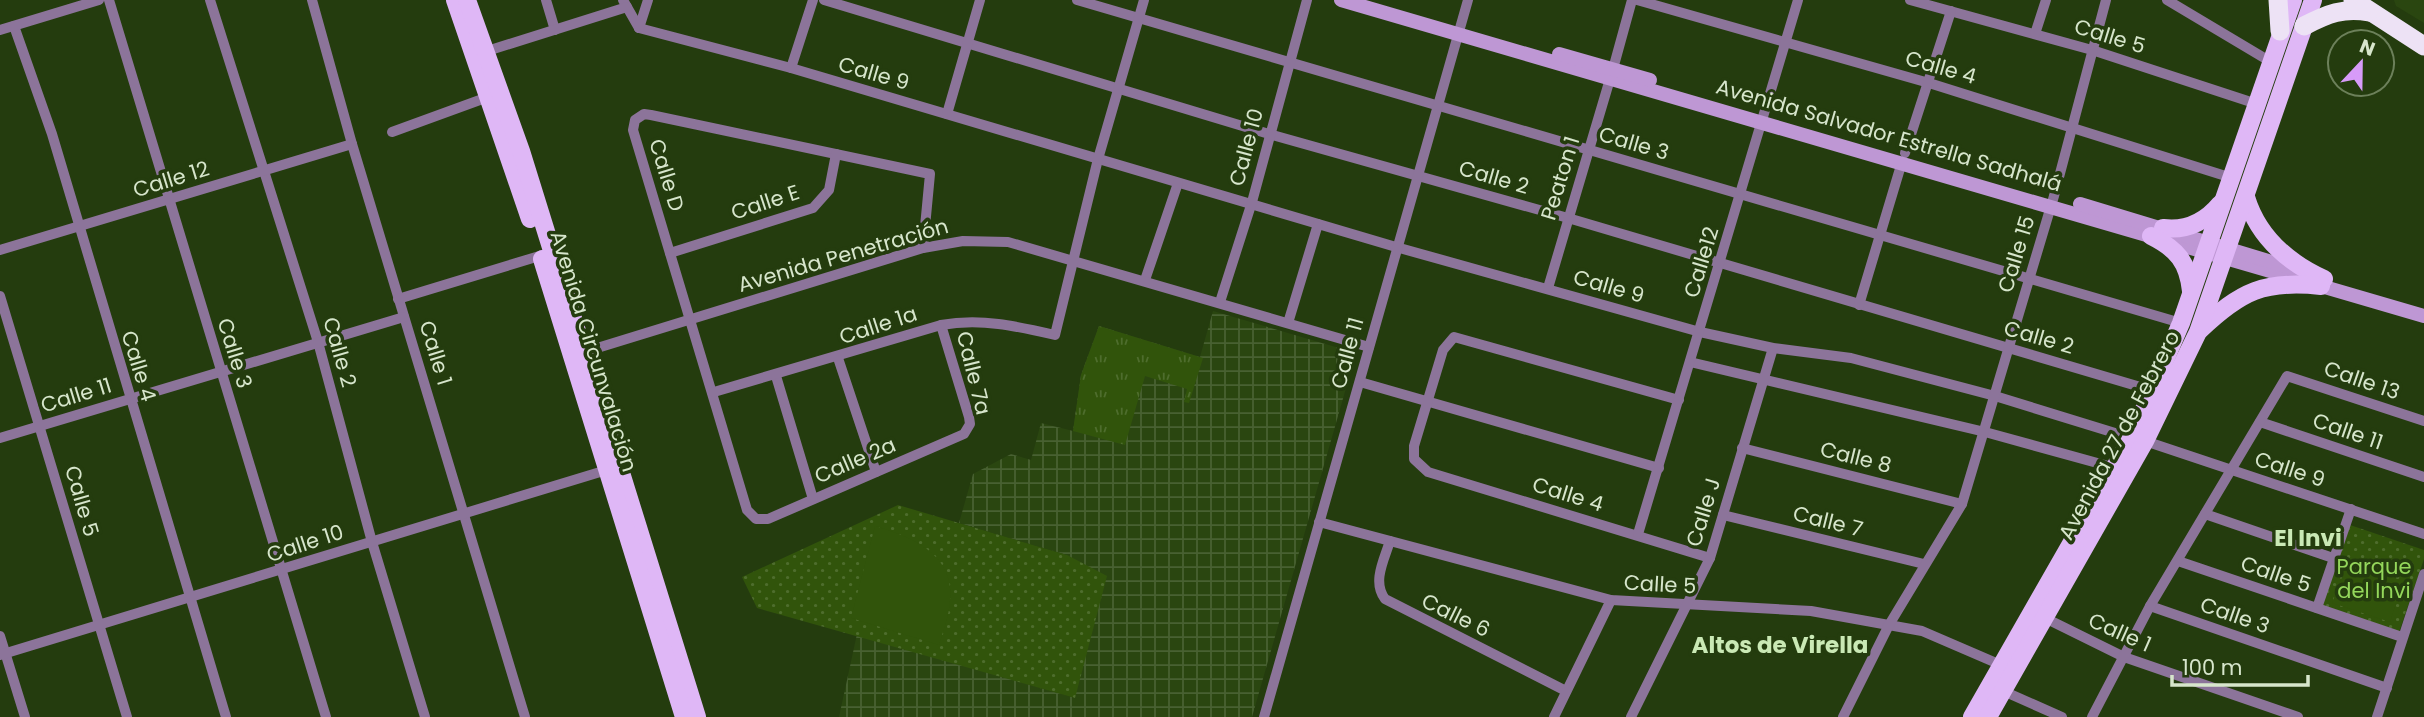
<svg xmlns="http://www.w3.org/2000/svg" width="2424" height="717" viewBox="0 0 2424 717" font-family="Poppins,sans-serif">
<defs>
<pattern id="industrial-grid" width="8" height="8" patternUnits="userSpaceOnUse" patternTransform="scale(1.75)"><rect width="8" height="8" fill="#2a4610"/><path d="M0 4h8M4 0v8" fill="none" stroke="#486132"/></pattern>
<pattern id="grass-tufts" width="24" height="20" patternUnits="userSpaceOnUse" patternTransform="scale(1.75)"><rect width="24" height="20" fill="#31540b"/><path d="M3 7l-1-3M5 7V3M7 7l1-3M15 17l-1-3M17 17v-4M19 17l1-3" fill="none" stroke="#4e6d2d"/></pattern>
<pattern id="park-dots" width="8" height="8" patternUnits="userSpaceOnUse" patternTransform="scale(1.75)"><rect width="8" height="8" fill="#31540b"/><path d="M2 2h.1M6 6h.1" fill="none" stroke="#4e6d2d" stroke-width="1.8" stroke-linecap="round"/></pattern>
</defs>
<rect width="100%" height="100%" fill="#243c0e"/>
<polygon fill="#2a4610" points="2394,0 2424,0 2424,23 2396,6"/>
<polygon fill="url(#industrial-grid)" points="1213,311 1356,353 1252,717 839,717 857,634 1075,698 1067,555 959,523 973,474 1011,454 1031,460 1041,423 1073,431 1081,375 1099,326 1200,357"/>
<polygon fill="url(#grass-tufts)" points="1099,326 1203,358 1189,403 1184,402 1187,389 1145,376 1125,445 1073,431 1081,375"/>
<g fill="url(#park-dots)">
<polygon points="898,505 1067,555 1107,576 1075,698 757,608 742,577"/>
<polygon points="2350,525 2424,550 2424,559 2398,635 2321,609"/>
</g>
<g fill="#31540b">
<path d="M875,526C912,537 955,554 950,601C949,616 943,631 939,645L851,618Z"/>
<polygon points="2346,567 2402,585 2390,622 2332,603"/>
</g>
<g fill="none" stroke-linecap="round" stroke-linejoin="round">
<g stroke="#8c749a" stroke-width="10">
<polyline points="109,0 326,717"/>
<polyline points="210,0 318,342 372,542 425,717"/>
<polyline points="312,0 352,144 525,717"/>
<polyline points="546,0 555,30"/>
<polyline points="623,0 639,28"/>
<polyline points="824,0 1269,134 1568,218 2154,391"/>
<polyline points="1077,0 2181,323"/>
<polyline points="1637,0 1929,83 2232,178"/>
<polyline points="1910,0 2092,50 2257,104"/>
<polyline points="2167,0 2271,62"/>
<polyline points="14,26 52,134 226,717"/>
<polyline points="639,28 791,68 1396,247 1700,332 1773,348 1851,358 1995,396 2115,433"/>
<polyline points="639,28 648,0"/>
<polyline points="0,30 99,0"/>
<polyline points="2035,34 2046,0"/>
<polyline points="484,52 627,7"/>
<polyline points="791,68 813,0"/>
<polyline points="1613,69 1632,0"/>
<polyline points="947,114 980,0"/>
<polyline points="392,132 488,97"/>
<polyline points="1905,153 1951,11"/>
<polyline points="923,248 930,174 651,115 644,114 635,120 633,130 747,510 756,519 768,519 964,434 970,424 969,417 941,325"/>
<polyline points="0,250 352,144"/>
<polyline points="670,253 813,208 829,190 836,154"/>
<polyline points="1145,280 1178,183"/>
<polyline points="1548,288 1610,79"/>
<polyline points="0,296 127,717"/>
<polyline points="398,299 546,254"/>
<polyline points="1220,302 1252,202 1307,0"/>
<polyline points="1859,305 1902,162"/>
<polyline points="1288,323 1318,224"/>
<polyline points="581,353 923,248 963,241 1008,242 1369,347"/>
<polyline points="838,358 876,472"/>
<polyline points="1690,362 1985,432 2119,469"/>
<polyline points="776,376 813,499"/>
<polyline points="1360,382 1659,468"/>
<path d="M714,392L941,325C981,318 1016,326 1055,335L1098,159L1144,0"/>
<polyline points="1679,400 1454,337 1443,350 1414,446 1414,459 1428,472 1710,558"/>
<polyline points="2260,422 2424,477"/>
<polyline points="0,438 404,317"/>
<polyline points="2145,441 2424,534"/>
<polyline points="1742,448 1962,504"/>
<polyline points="2205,514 2333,558"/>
<polyline points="1723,515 1924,564"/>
<polyline points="1319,522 1611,600 1811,611 1922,631 2001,665 2001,671"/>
<polyline points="1638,534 1798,0"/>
<path d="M1390,541C1384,560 1372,582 1385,599L1566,691"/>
<polyline points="2178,561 2402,637"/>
<polyline points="2150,606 2387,688"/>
<polyline points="2317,608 2351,509"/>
<polyline points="2047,619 2124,657 2298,717"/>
<polyline points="0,636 25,717"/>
<polyline points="0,655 610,469"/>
<polyline points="2001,690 2062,717"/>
<polyline points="1264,717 1468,0"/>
<polyline points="1554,717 1611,600"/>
<polyline points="1631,717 1710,558 1773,348"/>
<polyline points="1843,717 1889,625 1962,504 2054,196 2106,0"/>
<polyline points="2092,717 2150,606 2287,376 2424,421"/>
<polyline points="2377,717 2424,574"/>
</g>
<g stroke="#be97d4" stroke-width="14">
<polyline points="1341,0 2424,316"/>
<polyline points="1559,54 1650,80"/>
<polyline points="2080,204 2298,270"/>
</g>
<g stroke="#dfb7f6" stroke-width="18">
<polyline points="455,0 530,219"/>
<polyline points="467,0 521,151 697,717"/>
<path d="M2246,197C2258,237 2287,262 2324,279"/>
<path d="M2163,228C2186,231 2205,222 2220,204"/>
<path d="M2151,236C2177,249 2188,262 2191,291"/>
<polyline points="542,259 684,717"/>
<path d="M2200,330C2241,291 2264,280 2321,286"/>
<polyline points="1972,717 2132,437 2181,323 2293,0"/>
<polyline points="1988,717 2145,441 2198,332 2313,0"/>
</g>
<g stroke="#ede2f5" stroke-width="19">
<polyline points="2278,0 2280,31"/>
<polyline points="2353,0 2424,46"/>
<path d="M2304,26C2327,14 2344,7 2369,12"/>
</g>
</g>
<g text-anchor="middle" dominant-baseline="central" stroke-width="7" stroke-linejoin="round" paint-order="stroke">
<g font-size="21" fill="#d7e6cc" stroke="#243c0e">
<text transform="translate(2110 36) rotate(17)">Calle 5</text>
<text transform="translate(1941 67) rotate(16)">Calle 4</text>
<text transform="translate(874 73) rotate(16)">Calle 9</text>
<text transform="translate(1889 135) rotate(16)">Avenida Salvador Estrella Sadhalá</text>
<text transform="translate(1634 143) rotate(16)">Calle 3</text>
<text transform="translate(1246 147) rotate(-75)">Calle 10</text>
<text transform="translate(667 175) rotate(73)">Calle D</text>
<text transform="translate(1494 177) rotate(16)">Calle 2</text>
<text transform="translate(1560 178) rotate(-73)">Peaton 1</text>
<text transform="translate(171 179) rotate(-17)">Calle 12</text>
<text transform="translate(765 202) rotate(-18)">Calle E</text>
<text transform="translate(2016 254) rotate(-73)">Calle 15</text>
<text transform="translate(843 255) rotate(-16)">Avenida Penetración</text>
<text transform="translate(1701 262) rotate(-73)">Calle12</text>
<text transform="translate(1609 286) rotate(16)">Calle 9</text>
<text transform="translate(878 325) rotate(-18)">Calle 1a</text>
<text transform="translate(2039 337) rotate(16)">Calle 2</text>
<text transform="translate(594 351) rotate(73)">Avenida Circunvalación</text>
<text transform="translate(340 352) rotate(74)">Calle 2</text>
<text transform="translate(235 353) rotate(73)">Calle 3</text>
<text transform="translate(436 353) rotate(73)">Calle 1</text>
<text transform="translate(1347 353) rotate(-75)">Calle 11</text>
<text transform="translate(139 366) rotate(73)">Calle 4</text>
<text transform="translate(974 373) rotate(76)">Calle 7a</text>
<text transform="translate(2362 380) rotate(19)">Calle 13</text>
<text transform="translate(76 395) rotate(-17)">Calle 11</text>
<text transform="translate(2348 431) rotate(19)">Calle 11</text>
<text transform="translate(2119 435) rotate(-62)">Avenida 27 de Febrero</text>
<text transform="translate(1856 457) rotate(14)">Calle 8</text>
<text transform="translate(855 460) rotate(-23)">Calle 2a</text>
<text transform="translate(2290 469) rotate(18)">Calle 9</text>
<text transform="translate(1568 494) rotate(17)">Calle 4</text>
<text transform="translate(82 501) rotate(74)">Calle 5</text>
<text transform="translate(1703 512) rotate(-73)">Calle J</text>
<text transform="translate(1828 521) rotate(14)">Calle 7</text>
<text transform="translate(305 543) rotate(-18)">Calle 10</text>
<text transform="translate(2276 574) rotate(19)">Calle 5</text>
<text transform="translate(1660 584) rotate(3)">Calle 5</text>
<text transform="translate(1456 615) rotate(26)">Calle 6</text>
<text transform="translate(2235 615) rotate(19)">Calle 3</text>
<text transform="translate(2120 632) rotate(24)">Calle 1</text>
</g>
<g font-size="21" fill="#94d75b" stroke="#243c0e">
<text x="2374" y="566">Parque<tspan x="2374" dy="24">del Invi</tspan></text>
</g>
<g font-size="23" font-weight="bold" fill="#cae9b5" stroke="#243c0e">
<text x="2308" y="538">El Invi</text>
<text x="1780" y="645">Altos de Virella</text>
</g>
</g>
<g transform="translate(2361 63) rotate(22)"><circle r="33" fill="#243c0e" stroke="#6c805a" stroke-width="2"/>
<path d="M0-5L12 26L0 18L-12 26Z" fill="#d79bf9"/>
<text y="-10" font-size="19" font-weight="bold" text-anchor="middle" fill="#d7e6cc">N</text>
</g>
<path d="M2172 675v10h136v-10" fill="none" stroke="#d7e6cc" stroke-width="3.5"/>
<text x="2182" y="675" font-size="21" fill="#d7e6cc" stroke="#243c0e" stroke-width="5" paint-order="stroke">100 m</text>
</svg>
